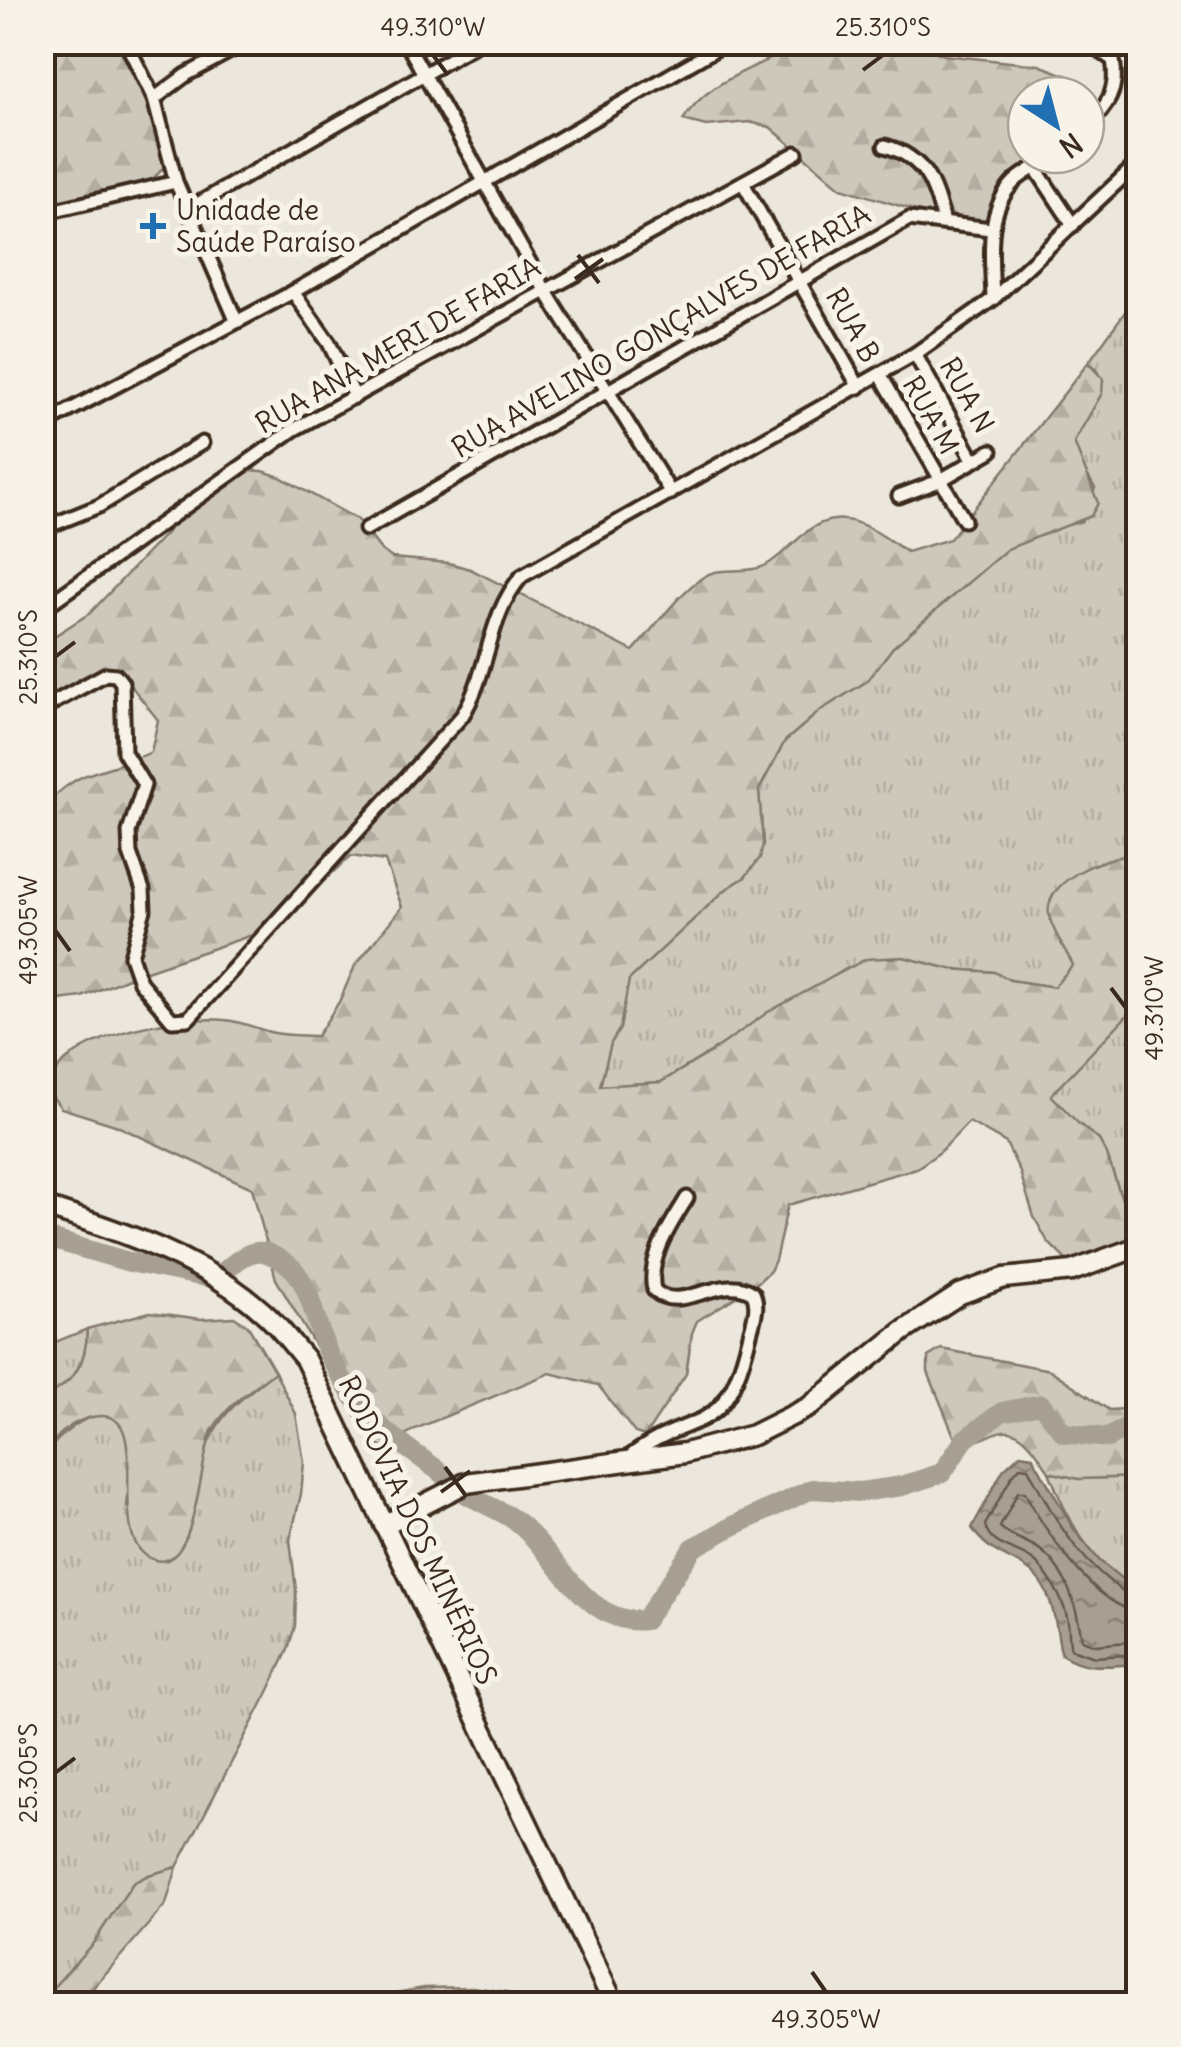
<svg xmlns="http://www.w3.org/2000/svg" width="1181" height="2047" viewBox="0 0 1181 2047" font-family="Delius,sans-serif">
<defs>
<pattern id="grass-tufts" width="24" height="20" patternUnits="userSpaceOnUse" patternTransform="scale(2.5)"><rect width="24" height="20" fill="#cec8bc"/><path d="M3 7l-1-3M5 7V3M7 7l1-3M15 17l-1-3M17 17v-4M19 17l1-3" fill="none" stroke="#b2aca1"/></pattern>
<pattern id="forest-firs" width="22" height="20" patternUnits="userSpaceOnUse" patternTransform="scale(2.5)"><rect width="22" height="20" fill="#cec8bc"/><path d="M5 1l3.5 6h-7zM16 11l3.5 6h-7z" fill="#b2aca1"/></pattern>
<pattern id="water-ripples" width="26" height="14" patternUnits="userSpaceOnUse" patternTransform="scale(2.5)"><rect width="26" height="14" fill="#a89f93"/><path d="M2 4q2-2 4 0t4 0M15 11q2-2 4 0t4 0" fill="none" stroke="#8a8277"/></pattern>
</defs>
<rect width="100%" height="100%" fill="#ece7dc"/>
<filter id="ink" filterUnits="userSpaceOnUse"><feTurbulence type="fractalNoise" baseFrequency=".01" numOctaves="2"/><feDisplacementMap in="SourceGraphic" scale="20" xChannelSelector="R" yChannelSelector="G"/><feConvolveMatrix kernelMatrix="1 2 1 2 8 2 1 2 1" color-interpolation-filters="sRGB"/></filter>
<g filter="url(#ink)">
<g fill="url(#grass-tufts)" stroke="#84796d" stroke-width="2.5">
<polygon points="1138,294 1138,855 1126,854 1049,914 1073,965 1054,987 1010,980 993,972 950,969 903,957 846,969 661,1082 600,1086 611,1043 620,1028 628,980 725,890 745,877 763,844 759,790 785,741 821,710 867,681 893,647 1007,549 1058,527 1081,522 1095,488 1081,464 1074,442 1102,393 1097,369 1088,363"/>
<polygon points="1138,1004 1138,1232 1133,1232 1107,1155 1099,1140 1077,1123 1050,1095"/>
<path d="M87,1329C87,1363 74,1384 43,1397V1347Z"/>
<path d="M275,1372L296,1414L304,1462L301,1494L290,1540L296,1590L295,1626L287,1652L268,1692L177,1867L149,1875L133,1883L94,1942L43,1999V1458C57,1435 111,1387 127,1436C133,1458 128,1485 127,1507L202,1464C211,1419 241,1398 275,1372Z"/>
<path d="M1049,1472L1079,1479L1138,1477V1598C1092,1560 1070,1528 1049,1472Z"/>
</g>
<g fill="url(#forest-firs)" stroke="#84796d" stroke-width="2.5">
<path d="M43,43H122C133,62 170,135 168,154C166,168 160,172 151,180L43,213Z"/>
<path d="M797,43H914L944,55L1039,65L1068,76L1082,95H1026V155H1054L1012,190L987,219L975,224L943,219L841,188L770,127L749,122L706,126L683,120C709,78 757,70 797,43Z"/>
<path d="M1088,363L1103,379L1102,393L1074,442L1098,503L1091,516L1007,549L893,647L867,681L821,710L785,741L759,790L763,844L760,858L745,877L725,890L629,980L620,1028L611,1043L600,1086L661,1082L713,1051L768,1012L866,959L903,957L950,969L994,972L1010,980L1054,987L1073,965C1066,950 1052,931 1049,915C1043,879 1111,853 1138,855V1004L1051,1095L1078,1123L1099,1140L1107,1155L1133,1232L1124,1244L1072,1266L1048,1242L1034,1217L1020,1172L1006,1143L969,1122L940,1152L917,1168L788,1205L775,1260L770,1271L755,1285L697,1321L692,1333L686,1374L645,1436L635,1433L598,1385L550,1373L415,1429L385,1447L373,1445L276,1279L252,1188L115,1125L61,1108L48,1091C54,1035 179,1015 225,1020C240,1021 255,1028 270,1032C285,1036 302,1035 317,1036L339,1002L355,966L402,907L385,861L351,856L279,921L252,935L135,975L82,997L43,1002V807C56,794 71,780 89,774C111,766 131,762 151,752L158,720L120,672L43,698L42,644L90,613L169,530L191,502L246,470L263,471L280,477L358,520L381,550L392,558L449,563L470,569L633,651C652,631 690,577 715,572C732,569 753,573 768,564C781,556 792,544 804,534C841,502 874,530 907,552L950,539Z"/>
<path d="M150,1312L201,1319L234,1317L248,1326L275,1372C253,1388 228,1404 213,1429C199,1452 199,1572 155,1560C96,1543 166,1393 85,1419C65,1426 51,1442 43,1460V1397C74,1384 87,1363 87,1329Z"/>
<path d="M941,1349L1050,1370L1109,1410L1138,1408V1477L1079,1479L1049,1472C1002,1390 992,1460 954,1436L928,1372V1357Z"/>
<polygon points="177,1867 166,1904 79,2004 43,2004 43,1999 94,1942 133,1883 149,1875"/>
<polygon points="473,1987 506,1992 531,2004 333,2004 424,1988"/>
</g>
<path fill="url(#water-ripples)" stroke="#7c7064" stroke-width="2.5" d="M1020,1454L1032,1456L1075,1531L1100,1561L1138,1592V1664C1110,1665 1086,1671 1061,1654C1056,1625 1053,1583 1024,1567C1003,1554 986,1550 972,1528L1003,1470Z"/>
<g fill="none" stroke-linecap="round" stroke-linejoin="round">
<g stroke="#67594d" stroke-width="2.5">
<path d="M1138,1599C1127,1597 1121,1590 1112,1583C1072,1552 1051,1512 1028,1468L1020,1467L1012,1476L985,1525C991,1549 1019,1548 1035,1562C1049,1574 1063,1600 1067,1617C1070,1628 1068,1639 1071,1649L1095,1657L1138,1654"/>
<path d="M1138,1611C1098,1609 1041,1527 1025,1492H1018L1000,1527C1012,1539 1030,1541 1043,1552C1068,1573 1077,1609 1082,1640L1096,1645L1138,1641"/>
</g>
<path stroke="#a89f93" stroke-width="20" d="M42,1240H54L129,1262L216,1279C229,1268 248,1246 267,1253C274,1256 288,1263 293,1269C310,1286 316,1324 325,1346C329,1358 337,1369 343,1380C365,1420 398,1442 435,1468C443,1473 449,1482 457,1488C476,1502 499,1508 517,1522C556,1552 586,1627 645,1620L693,1548L731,1527L812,1489L860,1492L902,1486L942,1473L965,1439L1002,1412L1041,1404L1064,1433L1108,1438L1138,1420"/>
<defs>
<g id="street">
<polyline points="126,42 154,99 176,182 236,320"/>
<polyline points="406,42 545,290 671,493"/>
<polyline points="154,99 186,75 247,42"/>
<path d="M1086,127C1107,107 1119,90 1113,60L1087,42"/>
<path d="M885,146C925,157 935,185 944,223"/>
<polyline points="1036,169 1073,225"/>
<polyline points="743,183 859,387"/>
<polyline points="187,210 480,42"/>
<polyline points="42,213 176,182"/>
<polyline points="293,292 329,343 355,397"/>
<path d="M993,299C992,261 984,212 1014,182C1025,171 1042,165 1054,155"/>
<polyline points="915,354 974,461"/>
<polyline points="880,374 964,520"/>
<polyline points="42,425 293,292 728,42"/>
<polyline points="899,496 939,481 991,451"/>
<polyline points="42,529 99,506 202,443"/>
<polyline points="366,529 909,219 991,229"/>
<polyline points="42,609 293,430 796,153"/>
<path d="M42,709L106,674L116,675L122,683L124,752L144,785L129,832L130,853L143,890L144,910L131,956L140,982L172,1020L188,1019L462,716C490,671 487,616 522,576L915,354L993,299L1138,163"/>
<path d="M628,1458C695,1405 723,1445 749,1338C752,1324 760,1307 753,1293C722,1271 680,1316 654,1290C647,1258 671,1224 687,1198"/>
</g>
<polyline id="secondary" points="384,1525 466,1483 685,1453 753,1435 809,1407 902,1332 960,1294 1004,1278 1072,1271 1138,1247"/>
<path id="primary" d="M42,1206C118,1230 205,1259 264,1313C279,1326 292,1344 305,1359L614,2004"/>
</defs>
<use href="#street" stroke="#3b2a1e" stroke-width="19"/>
<use href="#secondary" stroke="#3b2a1e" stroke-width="25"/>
<use href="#primary" stroke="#3b2a1e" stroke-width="25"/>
<use href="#street" stroke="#f7f3e8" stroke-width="11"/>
<use href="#secondary" stroke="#f7f3e8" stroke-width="18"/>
<use href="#primary" stroke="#f7f3e8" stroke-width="18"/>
</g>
</g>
<path fill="none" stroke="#3b2a1e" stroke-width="4" d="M433,55L448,75M863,70L883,55M578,255L599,283M575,279L603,259M55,657L75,642M55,930L70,951M1111,988L1126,1008M445,1467L466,1496M441,1492L470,1471M55,1773L75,1758M812,1972L826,1992"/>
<path fill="#1f6fb2" stroke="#f7f3e8" stroke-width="4" d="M148 211h10v10h10v10h-10v10h-10v-10h-10v-10h10z"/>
<g text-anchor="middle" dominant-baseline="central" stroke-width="10" stroke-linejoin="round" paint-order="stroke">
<g font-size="28" fill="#3b2a1e" stroke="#f7f3e8" text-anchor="start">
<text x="176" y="210">Unidade de<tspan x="176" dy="32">Saúde Paraíso</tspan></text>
</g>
<g font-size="28" fill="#3b2a1e" stroke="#f7f3e8">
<text transform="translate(853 325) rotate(61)">RUA B</text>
<text transform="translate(661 331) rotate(-30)">RUA AVELINO GONÇALVES DE FARIA</text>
<text transform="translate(398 345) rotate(-30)">RUA ANA MERI DE FARIA</text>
<text transform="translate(967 395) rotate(61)">RUA N</text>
<text transform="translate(931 415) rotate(61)">RUA M</text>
<text transform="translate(418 1530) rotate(65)">RODOVIA DOS MINÉRIOS</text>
</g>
</g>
<rect width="1181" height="2047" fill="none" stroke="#f7f3e8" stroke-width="110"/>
<g transform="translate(1056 125) rotate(144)"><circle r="48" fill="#f7f3e8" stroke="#aca397" stroke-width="2.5"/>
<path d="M0-8L18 38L0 25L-18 38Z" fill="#1f6fb2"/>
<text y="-15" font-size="28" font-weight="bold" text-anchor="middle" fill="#3b2a1e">N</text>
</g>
<rect x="55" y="55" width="1071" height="1937" fill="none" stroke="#3b2a1e" stroke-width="4"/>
<g font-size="25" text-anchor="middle" fill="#3b2a1e">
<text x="433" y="36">49.310°W</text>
<text x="883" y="36">25.310°S</text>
<text transform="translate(28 657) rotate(-90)" y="9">25.310°S</text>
<text transform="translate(28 930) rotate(-90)" y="9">49.305°W</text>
<text transform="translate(1154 1008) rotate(-90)" y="9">49.310°W</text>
<text transform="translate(28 1773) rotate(-90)" y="9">25.305°S</text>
<text x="826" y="2028">49.305°W</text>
</g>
</svg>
